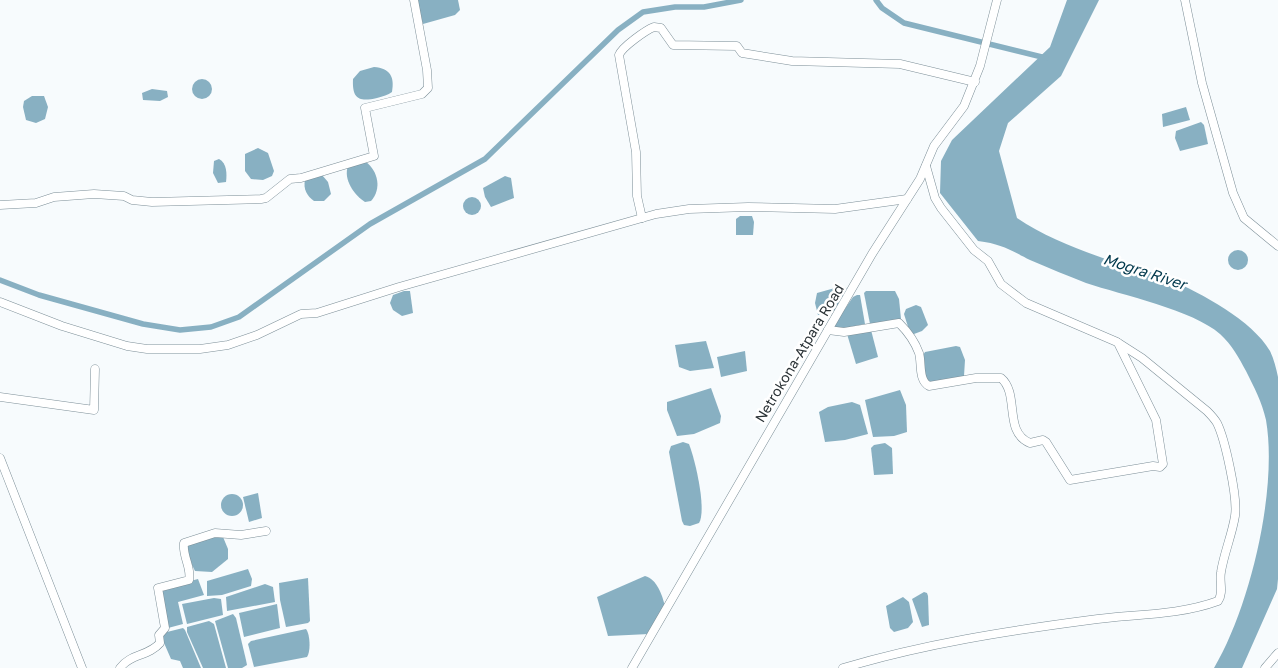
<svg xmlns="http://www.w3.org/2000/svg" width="1278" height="668" viewBox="0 0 1278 668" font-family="'Golos Text',sans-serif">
<rect width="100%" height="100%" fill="#f7fbfd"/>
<g fill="#88b0c2">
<polygon points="415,0 458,0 460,10 455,15 423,24"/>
<path d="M1067,0H1099L1061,76L1008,123L999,151L1017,218C1042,235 1072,247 1100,257C1122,266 1147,269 1169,279C1202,294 1252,320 1270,351C1274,359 1276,368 1278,377V579L1277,589L1242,668H1214C1250,607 1278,490 1266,420C1262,402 1254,387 1246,371C1239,358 1232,345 1220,334C1193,310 1122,295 1086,283C1068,276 1049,268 1030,260C1010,250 1002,244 978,241L940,193L941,161L952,140L1050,47Z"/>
<path d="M374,67C390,68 395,77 392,92C388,95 383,96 377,98C359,102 352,99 353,79L360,71Z"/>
<circle cx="202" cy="89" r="10"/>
<polygon points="152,89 167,91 168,97 160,101 143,100 142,93"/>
<polygon points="32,96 44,96 48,107 45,119 36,123 26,120 23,107 24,101"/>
<polygon points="1186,107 1190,120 1163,127 1162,114"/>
<polygon points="1201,122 1204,125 1208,144 1180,151 1175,138 1176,131"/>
<polygon points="258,148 268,153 274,171 272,176 263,180 251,179 245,171 245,154"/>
<path d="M219,159C227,163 227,174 226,182L218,183L213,173L214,161Z"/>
<path d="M366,162C378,171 382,189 371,201L365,202C354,195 343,179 348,166Z"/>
<path d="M322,175L328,182L331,194L324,201H314C307,196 303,189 305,180Z"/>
<polygon points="505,176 511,178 514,198 491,207 485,197 483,188"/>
<circle cx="472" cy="206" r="9"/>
<polygon points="740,216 752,216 754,222 753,235 736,235 736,219"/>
<circle cx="1238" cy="260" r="10"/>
<polygon points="842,286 848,289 835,311 818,315 815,303 817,293"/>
<polygon points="404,291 410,291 413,313 402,316 393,310 390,303 393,295"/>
<polygon points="866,291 895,291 899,299 901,319 870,324 864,293"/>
<polygon points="857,295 860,295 865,324 835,330 834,325 853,297"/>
<polygon points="916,305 921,307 928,325 922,331 914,334 910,333 904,314 906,309"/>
<polygon points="871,330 878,357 856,364 847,334"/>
<polygon points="706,341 714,368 690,371 679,367 675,345"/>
<polygon points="956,346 960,347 965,360 964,376 929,384 926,382 922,357 925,352"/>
<polygon points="745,351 747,371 721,377 717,357"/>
<polygon points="711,388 721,416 720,423 694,434 677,436 667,410 667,402"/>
<polygon points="900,390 906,405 907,432 894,436 873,437 865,400"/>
<polygon points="852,402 860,405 868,434 845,440 825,442 819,412 828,407"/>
<path d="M683,442L689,444C695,459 707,510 699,523L690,526L684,525L682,521L669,452L671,446Z"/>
<polygon points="885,443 892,448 893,474 874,475 871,448 874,445"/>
<polygon points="258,493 262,518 249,522 243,497"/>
<circle cx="232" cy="505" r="11"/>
<polygon points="210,536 223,537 228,549 228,559 212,572 195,571 187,555 187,545"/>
<polygon points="248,569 252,579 251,586 222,595 207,596 207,581"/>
<path d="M645,576C657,579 662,595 665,606L649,634L608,636L597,597Z"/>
<polygon points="308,578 310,621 308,623 286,627 280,600 279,583"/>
<polygon points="198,579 204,595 178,602 183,624 168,628 160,589"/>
<polygon points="265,584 273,587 275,602 227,611 226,597"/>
<polygon points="924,592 927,593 928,596 929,625 922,627 912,599"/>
<polygon points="903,597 909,602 913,622 908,628 894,632 890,628 886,606"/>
<polygon points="214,598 221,599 223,615 187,624 182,604"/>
<polygon points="277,604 280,628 244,637 239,613"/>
<polygon points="233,614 236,618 246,660 247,665 242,668 228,668 215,621"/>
<polygon points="209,621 214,624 226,668 203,668 187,632 187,627"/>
<polygon points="183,628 185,630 201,668 183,668 180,661 171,659 161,636 163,633"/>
<path d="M306,629C310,634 311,651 307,657L254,667L248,644L251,641Z"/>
</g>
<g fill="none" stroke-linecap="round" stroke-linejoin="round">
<g stroke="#88b0c2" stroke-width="5.5">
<polyline points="876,0 882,8 904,23 1046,58"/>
<polyline points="0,280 39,295 143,324 180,330 211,327 239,317 370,224 485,159 618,30 643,12 675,7 704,7 741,0"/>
</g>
<defs>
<g id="minor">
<polyline points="1185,0 1202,83 1233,193 1244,218 1278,246"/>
<polyline points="0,205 36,203 54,197 94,194 124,196 132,200 152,202 261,199 266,198 290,179 301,178 374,156 365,108 422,94 428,88 427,70 414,0"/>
<path d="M642,218L637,196L636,152L619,55C622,47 646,30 654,27L661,28L673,45L737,46L742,53L792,61L900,64L975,82"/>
<polyline points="0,302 62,326 127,346 147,349 200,349 228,345 257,335 301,314 317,313 399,287 656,214 689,209 748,207 835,209 907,199"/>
<path d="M828,330L844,332L899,323C907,331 915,342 919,353C922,363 918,380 929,386L976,378H1001C1020,394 1003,432 1030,443L1043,440L1046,442L1070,480L1153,466L1160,467L1163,464L1156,420L1118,343"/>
<polyline points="0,397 94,410 95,369"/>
<polyline points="0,458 82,668"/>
<path d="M120,668C130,654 149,656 160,643L159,635L165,628L158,588L189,580C192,568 182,556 184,543L215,533L241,535L266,531"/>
<polyline points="632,668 872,254 920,179 934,146 964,106 980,66 997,0"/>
<path d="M843,668C924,644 1006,631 1090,620C1132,614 1177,616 1218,601C1224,593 1219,581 1221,572C1224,553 1232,535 1235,516C1238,498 1225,439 1217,423C1214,418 1210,414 1207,411L1142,358L1117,342L1026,303L1001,284L988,261L974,250L941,208L935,198L926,166"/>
<polyline points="1265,668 1278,653"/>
</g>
</defs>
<use href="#minor" stroke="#7d8f98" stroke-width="9"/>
<use href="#minor" stroke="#fff" stroke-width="8"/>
</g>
<g text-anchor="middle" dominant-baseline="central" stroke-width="5" stroke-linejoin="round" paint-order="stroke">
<g font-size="14" fill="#2b3337" stroke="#fff">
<text transform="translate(799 353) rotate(-59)">Netrokona-Atpara Road</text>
</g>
<g font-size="15" font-style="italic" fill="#00384c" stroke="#fff">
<text transform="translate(1145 271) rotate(18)">Mogra River</text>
</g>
</g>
</svg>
